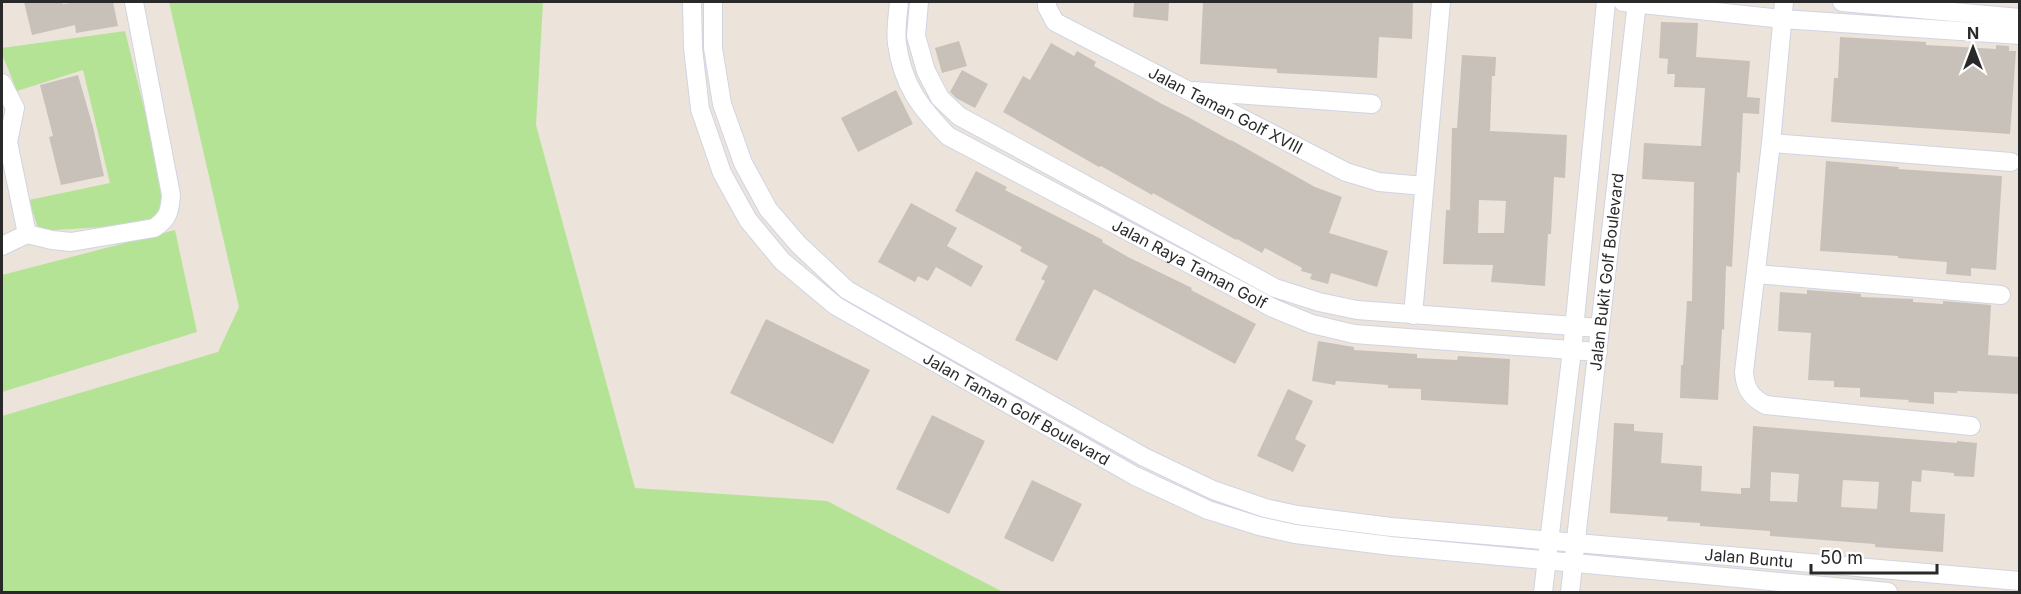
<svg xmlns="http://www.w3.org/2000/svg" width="2021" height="594" viewBox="0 0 2021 594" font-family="Inter,sans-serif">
<rect width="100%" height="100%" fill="#ece4db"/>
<g fill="#b4e396">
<polygon points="169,2 543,2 536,125 635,488 827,501 1003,592 2,592 2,416 218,352 239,307"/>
<polygon points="125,31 165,193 160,215 138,225 39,231 29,200 110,183 83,70 17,91 2,54 2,48"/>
<polygon points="175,230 197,332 2,392 2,275"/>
</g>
<g fill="#c7c1ba" fill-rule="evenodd">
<polygon points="24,2 62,2 63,4 77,2 113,2 118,26 76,33 75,25 32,35"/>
<polygon points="1134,2 1169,2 1168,21 1133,17"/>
<polygon points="1203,2 1413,2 1412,39 1379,37 1377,78 1277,73 1277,69 1200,64"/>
<polygon points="1661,22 1698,23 1696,57 1750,61 1747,97 1760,98 1759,114 1743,113 1740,173 1737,172 1732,267 1726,266 1724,330 1722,329 1718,400 1680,398 1681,365 1683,365 1687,301 1692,301 1694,182 1642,179 1644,143 1701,146 1705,88 1674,87 1675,74 1667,74 1668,59 1659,58"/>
<polygon points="1840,37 1926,42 1926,45 1962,47 1996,49 1996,45 2009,46 2009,51 2016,51 2010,134 1831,122 1834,78 1838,78"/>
<polygon points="959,41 967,66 942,73 935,48"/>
<polygon points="1051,43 1074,56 1077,51 1096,62 1094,66 1162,104 1188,117 1231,141 1231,140 1315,187 1342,197 1329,233 1388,251 1377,287 1331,273 1328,284 1310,279 1312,274 1301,271 1302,268 1265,248 1262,253 1237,239 1236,240 1153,193 1152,195 1101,166 1099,167 1003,112 1023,76 1030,80"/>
<path d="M1462,55L1496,57L1495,76H1492L1490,131L1567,135L1565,178L1554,177L1551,234H1548L1545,286L1491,282L1493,265L1443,264L1446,210H1450L1452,128H1457ZM1479,200L1506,201L1504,233H1478Z"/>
<polygon points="962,70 988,84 975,108 956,98 950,92"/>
<polygon points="78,75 93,127 104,176 61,185 49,137 53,136 40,85"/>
<polygon points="896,90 913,124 858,152 841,118"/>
<polygon points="1826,161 1899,167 1898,169 2002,176 1996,270 1971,268 1971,276 1946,274 1947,262 1898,258 1898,256 1820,251"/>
<polygon points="976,171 1007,187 1005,190 1103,240 1102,242 1128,257 1192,288 1191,290 1256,324 1235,364 1094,289 1057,361 1015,340 1045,281 1041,279 1048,266 1020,251 1022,247 955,211"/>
<polygon points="911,203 957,228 947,246 983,266 971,287 936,267 928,281 918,276 915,282 878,262"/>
<polygon points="1807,290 1861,294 1861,297 1913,299 1913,302 1943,304 1943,301 1991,305 1988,355 2019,357 2019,394 1957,391 1957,393 1934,392 1934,404 1908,402 1909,400 1860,397 1860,388 1834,387 1834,381 1808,380 1811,333 1778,331 1780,292 1807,294"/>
<polygon points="766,319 870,370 833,444 730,393"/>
<polygon points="1318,341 1354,347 1354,350 1417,354 1417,358 1457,360 1458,356 1510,359 1508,405 1421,400 1421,389 1388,388 1388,385 1336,381 1335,385 1312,381"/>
<polygon points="1288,389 1313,401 1295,439 1306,445 1293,472 1257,456"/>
<polygon points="932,415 985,441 949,514 896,489"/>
<path d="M1614,423L1634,424V431L1663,433L1661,463L1702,466L1701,491L1741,494V488H1750L1753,426L1957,443V441L1977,443L1974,477L1954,476V473L1922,470L1921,482L1912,481L1910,512L1945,514L1943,552L1875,547V544L1770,536V531L1700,526V523L1667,521L1668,517L1610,513ZM1771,472L1799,474L1797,502L1770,501ZM1843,480L1879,482L1877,509L1841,507Z"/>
<polygon points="1032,480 1082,504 1053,562 1004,538"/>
</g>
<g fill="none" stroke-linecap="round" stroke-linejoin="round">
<defs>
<g id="minor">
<path id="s1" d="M692,2L693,48L700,109L722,173L748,220L782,261L836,306L1135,476L1208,510L1259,526L1295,534L1391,546L1888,592"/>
<path id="s2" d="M713,2V48L722,104L743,163L768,209L798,244L847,290L1144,457L1213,490L1265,508L1297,515L1391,527L2020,581"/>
<path id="s3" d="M899,2C898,15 895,30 897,44C903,86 920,107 948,136L1273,308L1312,324L1354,334L1598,352"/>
<polyline points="919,2 916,36 926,71 940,98 959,116 1275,288 1319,302 1357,310 1600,328"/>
<path id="s4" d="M1047,2V7L1055,22L1346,172L1379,182L1424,186"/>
<polyline points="1623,2 1782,19 2020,35"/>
<path d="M1784,2L1771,143L1744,372C1745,388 1751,398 1766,405L1971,426"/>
<polyline points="1842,2 2020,18"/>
<polyline points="2,83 15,108 8,142"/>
<polyline points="1194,91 1372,104"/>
<polyline points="2,130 8,142 27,234 2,246"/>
<polyline points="1771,143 2011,162"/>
<path d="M27,234L52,240L71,242L154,228C168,219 170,211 171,195L134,2"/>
<polyline points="1756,274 2001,295"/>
<polyline points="1413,315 1441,2"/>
<polyline points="1543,592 1572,350 1606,2"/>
<path id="s5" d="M1570,592L1637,2"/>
</g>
</defs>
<use href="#minor" stroke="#d0d4e2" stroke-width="20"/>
<use href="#minor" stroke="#fff" stroke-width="18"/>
</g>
<g text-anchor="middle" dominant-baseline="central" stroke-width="4.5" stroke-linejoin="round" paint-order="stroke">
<g font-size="16" fill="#292929" stroke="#fff">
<text stroke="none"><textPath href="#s4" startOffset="214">Jalan Taman Golf XVIII</textPath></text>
<text stroke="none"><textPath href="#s3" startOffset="423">Jalan Raya Taman Golf</textPath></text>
<text stroke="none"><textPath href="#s5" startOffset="322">Jalan Bukit Golf Boulevard</textPath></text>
<text stroke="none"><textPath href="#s1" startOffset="560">Jalan Taman Golf Boulevard</textPath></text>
<text stroke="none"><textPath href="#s2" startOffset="1290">Jalan Buntu</textPath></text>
</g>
</g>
<rect width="2021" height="594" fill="none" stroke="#292929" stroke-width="6"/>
<g transform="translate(1973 48)" stroke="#ffffff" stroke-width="4.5" paint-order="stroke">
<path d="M0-4.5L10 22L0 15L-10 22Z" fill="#292929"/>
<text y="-9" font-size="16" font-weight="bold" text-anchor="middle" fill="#292929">N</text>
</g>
<path d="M1811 564v9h126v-9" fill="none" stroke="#292929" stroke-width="3"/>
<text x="1820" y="564" font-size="18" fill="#292929" stroke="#ffffff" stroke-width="4.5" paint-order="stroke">50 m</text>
</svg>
